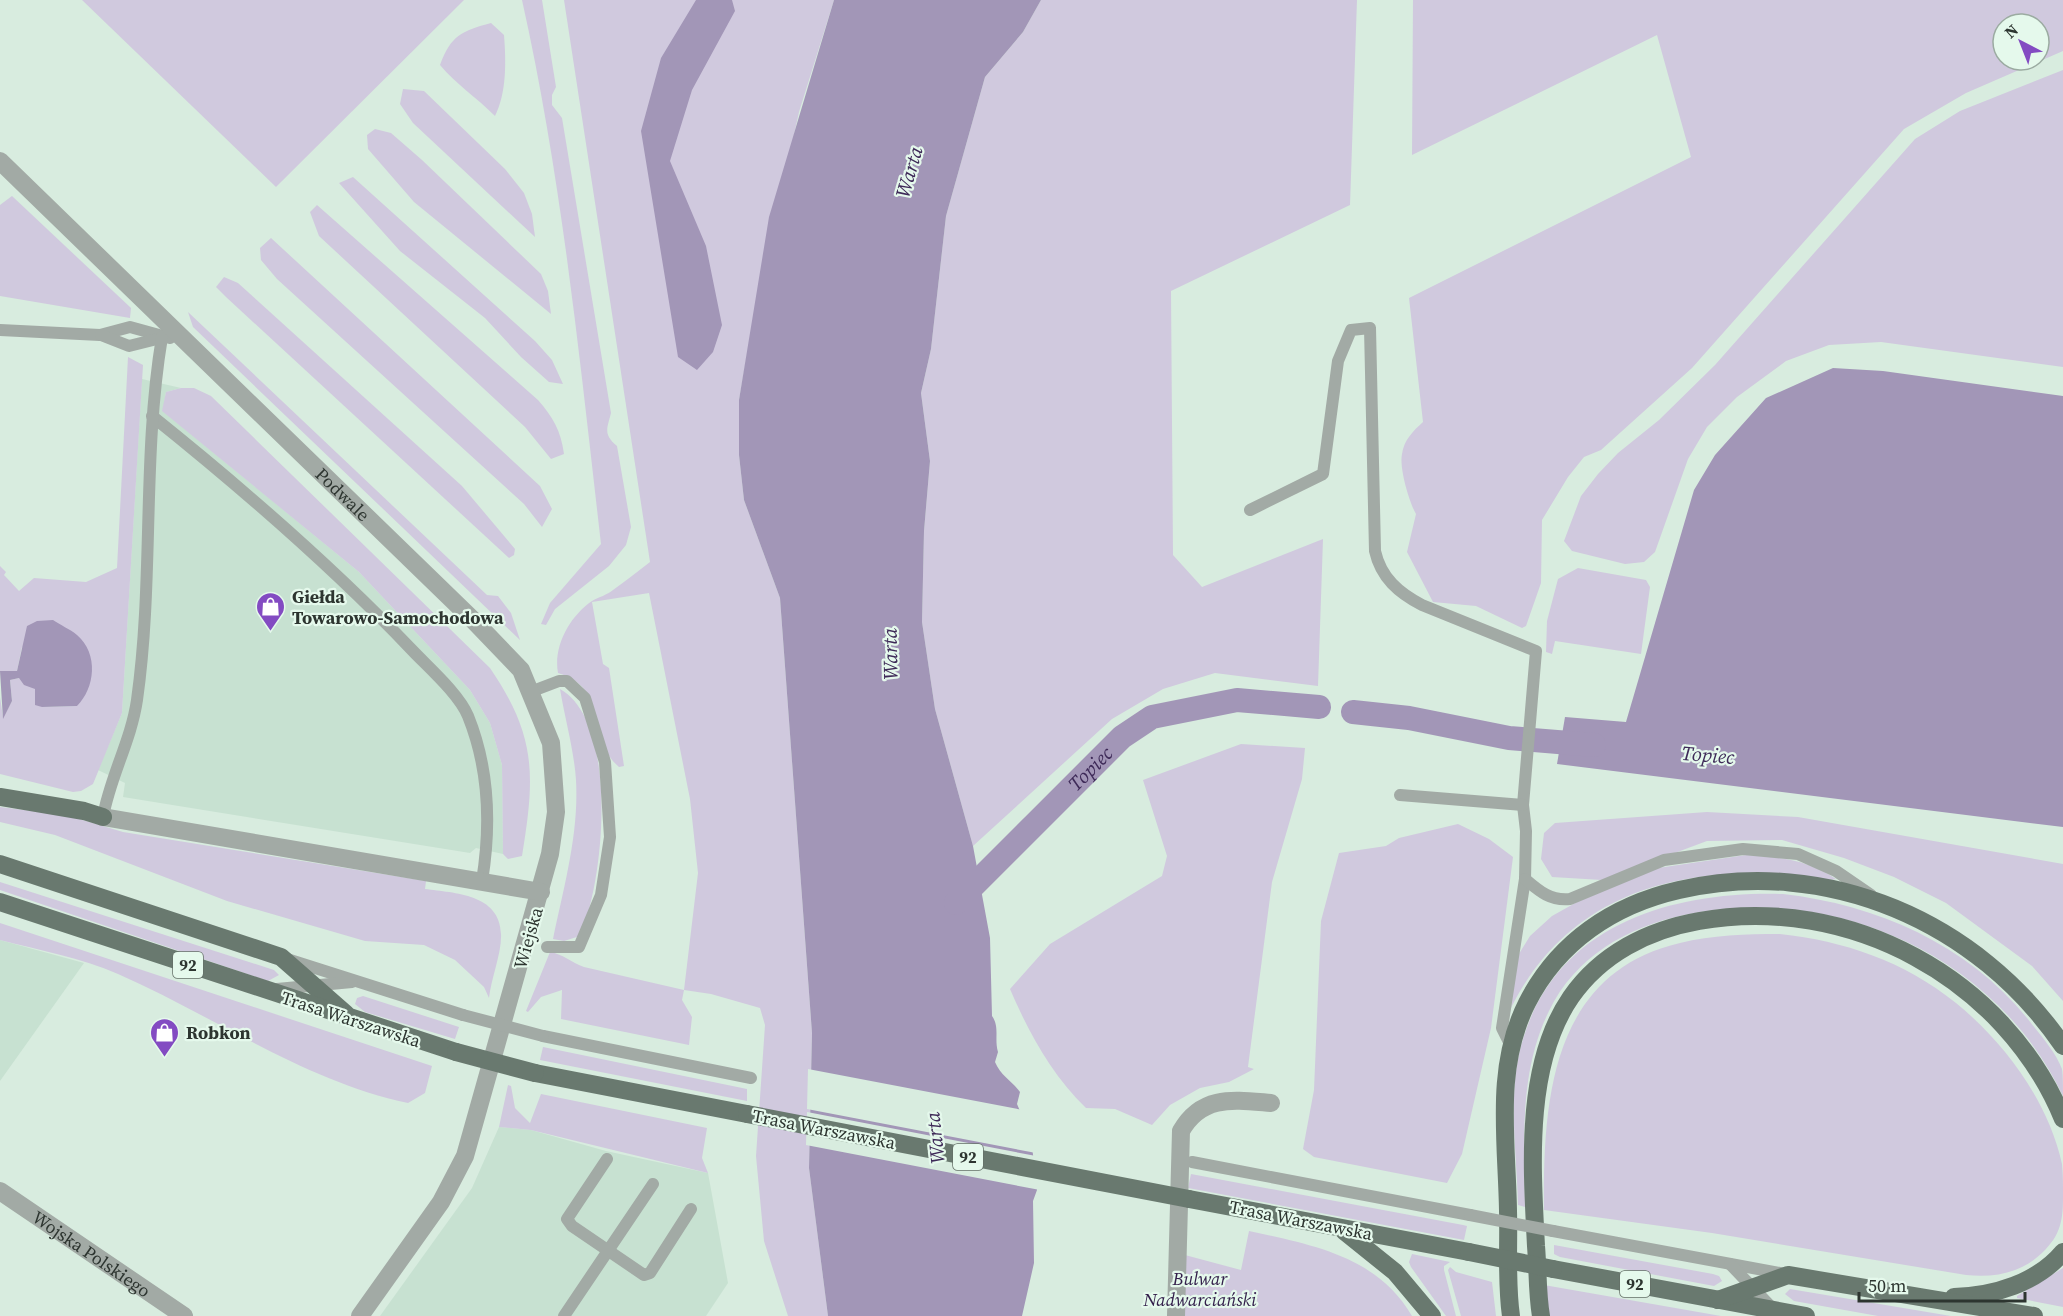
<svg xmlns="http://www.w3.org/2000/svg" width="2063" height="1316" viewBox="0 0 2063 1316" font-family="'Source Serif 4',serif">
<rect width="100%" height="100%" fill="#d8ecdf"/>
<g fill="#c7e1d1">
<polygon points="142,379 181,388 166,392 163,411 359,572 470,690 490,723 502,765 503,854 476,848 470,853 123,797 125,783 98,770 122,713"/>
<polygon points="0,940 84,963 0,1081"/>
<polygon points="499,1127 531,1130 606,1151 708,1173 728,1283 706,1316 380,1316 472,1188"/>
</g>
<g fill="#d0c9de" fill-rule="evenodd">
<polygon points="82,0 464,0 276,187"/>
<path d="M522,0H542L556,87L552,95V105L562,118L611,413C607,429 603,434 617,446L631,527L626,545L609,566L555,609L546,625L541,624L550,603L601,544C580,362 562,179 522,0Z"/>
<path d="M564,0H834L799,112L752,326L739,400V455L744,500L780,598L812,1033L809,1168L828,1316H788L764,1241L756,1156L765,1025L760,1008L711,994L684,990L682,1000L692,1017L689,1045L561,1019L562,990L541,997L528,1012L526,1011L550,952C563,954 572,963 584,967L684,990L698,873L690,799L649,593L592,602L603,664L609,668L624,766L619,767C587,740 610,688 558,673C553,646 570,616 592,601C599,597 607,595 613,590C626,581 638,571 650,562Z"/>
<polygon points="1041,0 1357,0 1350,205 1171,291 1173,555 1202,587 1323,539 1318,686 1215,673 1163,689 1112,719 973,846 935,709 922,622 924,531 930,461 921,393 931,349 946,216 985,77 1023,32"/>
<path d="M1413,0H2063V51L1966,93L1904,129L1692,368L1601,450L1584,457L1568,477L1542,520L1541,583L1526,626L1522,628L1476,606L1433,602L1407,552L1416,514C1409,502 1399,467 1402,454C1404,440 1413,431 1423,422L1409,298L1691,157L1657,35L1412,155ZM2003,24H2039V60H2003Z"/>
<path d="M491,23L504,35C506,61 507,92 495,116C477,98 456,84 440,65C451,35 462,31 491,23Z"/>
<polygon points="2063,70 2063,367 1881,342 1829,345 1786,361 1737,397 1707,427 1688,459 1655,552 1644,562 1625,564 1572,551 1564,541 1581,496 1598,474 1618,453 1659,420 1715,365 1915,139 1960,111"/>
<polygon points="403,89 424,91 505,169 524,193 532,214 535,237 413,123 400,104"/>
<polygon points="375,129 391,133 422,160 541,274 548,291 551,314 414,202 368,149 367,135"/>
<polygon points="353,177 535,341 552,360 563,384 549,382 521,357 485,318 400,251 339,183"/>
<polygon points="12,196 131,308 130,318 0,296 0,205"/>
<path d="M317,205L538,400C553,417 561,431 564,454L551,459L525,427L319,236L310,212Z"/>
<polygon points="271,238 540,486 552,509 542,527 524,504 277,279 261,260 260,248"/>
<polygon points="224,277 238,283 462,486 515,549 514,555 509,558 226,297 216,287"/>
<polygon points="188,312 487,595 498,596 511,613 520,640 193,327"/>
<polygon points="128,357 143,365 122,713 93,784 81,791 73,792 0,774 0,697 3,717 12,701 10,680 19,678 36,689 42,707 77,706 22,647 17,671 0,671 0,566 6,572 4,575 19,591 34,578 86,582 117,568"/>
<path d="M181,388H194L211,396L490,668C537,737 535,776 522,856L508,859L503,854L502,765L490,723L470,690L359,572L162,411L166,392Z"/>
<polygon points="1578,568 1646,580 1650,587 1641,654 1555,641 1552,654 1546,652 1547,621 1558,579"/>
<path d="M560,689C620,723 604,882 580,936L564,941L553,939C564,886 579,834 576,780C574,750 565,719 560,689Z"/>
<path d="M1241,744L1305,748L1302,779L1272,882L1248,1067L1254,1069L1229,1082L1200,1088L1170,1105L1152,1125L1115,1109L1086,1108C1051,1074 1029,1033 1010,989L1050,944L1162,876L1167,856L1143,780Z"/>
<path d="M0,807L66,815L123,832L426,881L425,889C455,893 500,894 501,934C502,952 491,979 489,998L484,987L455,960L424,945L365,941L227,901L55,835L0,822Z"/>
<polygon points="1707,812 1798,817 2063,864 2063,1001 2032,966 1946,903 1894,877 1844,858 1782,840 1707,841 1602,880 1552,877 1541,859 1544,833 1555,823"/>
<polygon points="1458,824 1489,839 1513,857 1491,1028 1462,1154 1447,1183 1314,1157 1303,1149 1314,1090 1321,921 1339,853 1386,846 1399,838"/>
<path d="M1746,855C1780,857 1808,860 1836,879C1824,882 1805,876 1791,875C1778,874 1764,874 1750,874C1646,873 1558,913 1511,1008L1517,957L1530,936L1552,916L1577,902L1658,868Z"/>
<polygon points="0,882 274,970 279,975 268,981 0,890"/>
<path d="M1783,894C1879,905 1971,946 2031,1023C2042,1037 2056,1053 2062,1069C2063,1076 2063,1088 2063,1096C1997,956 1833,883 1684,915C1627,927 1575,957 1549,1011C1519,1072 1524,1140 1525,1207L1518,1205C1517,1158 1509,1105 1518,1059C1545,928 1665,891 1783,894Z"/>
<path d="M0,923L432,1066L425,1093L408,1103C304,1081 214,1016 118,974C81,958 39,950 0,940Z"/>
<path d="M1780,934C1844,941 1904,961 1956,1003C2005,1043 2048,1101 2062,1164C2063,1174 2063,1185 2063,1196C2063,1220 2061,1235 2042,1253C2021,1273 1995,1278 1966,1275L1712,1233L1544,1210C1543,1100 1551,973 1680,943C1712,935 1746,934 1780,934Z"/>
<polygon points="363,996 459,1027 455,1039 365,1012 355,1004 357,998"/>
<polygon points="543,1047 747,1089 747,1101 540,1060"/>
<polygon points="508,1085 511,1086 515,1108 530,1123 541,1094 707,1128 702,1158 708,1173 531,1130 499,1127"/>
<polygon points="1191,1174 1463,1225 1467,1226 1464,1240 1188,1188"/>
<path d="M1249,1231C1312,1245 1377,1256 1412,1316H1169L1170,1251L1241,1270Z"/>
<polygon points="1554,1245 1713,1274 1719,1276 1722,1281 1714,1286 1560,1257 1554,1254"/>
<polygon points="1412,1254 1450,1262 1444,1266 1444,1270 1456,1316 1446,1316 1411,1267 1409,1262"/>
<polygon points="1450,1267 1456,1272 1492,1282 1496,1316 1461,1316 1448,1270"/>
<polygon points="2063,1268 2063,1307 2017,1298 2017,1296"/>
<polygon points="1544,1285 1721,1316 1546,1316"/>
<polygon points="1790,1289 1951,1316 1878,1316 1794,1301 1785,1294"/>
</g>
<g fill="#a296b7">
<polygon points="696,0 732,0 735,11 692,90 670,161 706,246 722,325 713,352 697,370 678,357 641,131 661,58"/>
<path d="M834,0H1041L1023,32L985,77L946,216L931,349L921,393L930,461L924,531L922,622L935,709L973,846L990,938L992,1016C1000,1027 994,1039 998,1052L995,1062C1001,1076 1012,1081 1020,1092L1017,1104L1031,1137L1037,1190L1033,1201L1034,1263L1022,1316H828L809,1168L812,1033L780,598L744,500L739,455V400L769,217Z"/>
<polygon points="1833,368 1883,371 2063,396 2063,827 1557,764 1565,717 1626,722 1694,490 1715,455 1766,398"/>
<path d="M53,620C60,625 70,629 77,635C99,654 95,688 77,706L42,707L35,705V689L24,685L19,678L10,680L12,701L3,719L0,671H17L27,626L37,621Z"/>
</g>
<g fill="#d8ecdf">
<polygon points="808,1069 1023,1110 1034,1136 1036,1153 807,1109"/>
<polygon points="807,1112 1036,1156 1040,1190 806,1145"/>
</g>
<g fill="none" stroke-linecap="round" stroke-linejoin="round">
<g stroke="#a296b7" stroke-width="24">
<polyline points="1353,712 1409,718 1509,738 1594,745"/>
<path id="s1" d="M956,903L1122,737L1152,717L1237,700L1319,707"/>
</g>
<g stroke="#a2aaa5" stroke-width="12">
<polyline points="0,330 100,335 130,327 170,338"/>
<polyline points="101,335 129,346 161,338"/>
<path d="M152,416C243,489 331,565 412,650C429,668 459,694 468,716C489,768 491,826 482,881"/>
<path d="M1250,510L1323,474L1338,361L1351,330L1370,328L1375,551C1381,578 1399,593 1422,605L1536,651L1523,805L1526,831L1525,879L1502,1028L1511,1046"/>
<polyline points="530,692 559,681 567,681 585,698 605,762 610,837 601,895 579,947 547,947"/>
<polyline points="1400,795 1523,805"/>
<path d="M103,817C110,777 131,741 137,700C154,579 142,457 162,337"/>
<path d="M1525,879C1540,892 1551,901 1570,899L1664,860L1743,849L1798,854L1836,871L1871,895"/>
<polyline points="287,959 463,1015"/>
<polyline points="277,989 352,982"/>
<polyline points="543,1036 751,1078"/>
<polyline points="607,1159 567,1219 572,1226 644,1275 650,1273 691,1209"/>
<polyline points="1192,1162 1470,1215"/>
<polyline points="1553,1231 1785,1274"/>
<polyline points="1730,1264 1774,1310"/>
<polyline points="564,1316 653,1184"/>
</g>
<g stroke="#a2aaa5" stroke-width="18">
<path id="s2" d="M0,161L473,620L521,670L551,743L556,812L550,854L465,1156L441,1202L360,1316"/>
<polyline points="103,817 541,892"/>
<path id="s3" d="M0,1191L184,1316"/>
<path d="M1176,1316L1181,1131C1202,1094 1235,1100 1271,1103"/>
</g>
<g stroke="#69796f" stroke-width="18">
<polyline points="0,797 84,811 103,817"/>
<polyline points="0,864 281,957 346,1014"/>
<polyline points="0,902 456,1052"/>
<polyline points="535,1073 747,1114"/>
<polyline points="1189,1199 1469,1252"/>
<polyline points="1344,1231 1395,1272 1432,1316"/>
<polyline points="1553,1269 1806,1316"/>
<path d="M1954,1297C1994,1296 2037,1283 2063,1252"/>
<polyline points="1718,1300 1788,1275 2034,1316"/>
<path d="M1511,1316C1506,1282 1509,1245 1508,1211C1507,1141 1494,1068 1527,1003C1558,942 1613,905 1679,890C1827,856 1978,921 2063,1046"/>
<path d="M1541,1316C1537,1293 1538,1269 1536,1246C1532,1168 1524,1065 1571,997C1601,954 1648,930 1699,921C1848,894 2005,978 2063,1119"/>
</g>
<g stroke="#a2aaa5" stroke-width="12">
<polyline points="463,1015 543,1036"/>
<polyline points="1470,1215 1553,1231"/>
</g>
<g stroke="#69796f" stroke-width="18">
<polyline points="456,1052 535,1073"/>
<polyline points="747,1114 1189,1199"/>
<polyline points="1469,1252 1553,1269"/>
</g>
</g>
<defs>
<symbol id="shop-pin" viewBox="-11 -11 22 30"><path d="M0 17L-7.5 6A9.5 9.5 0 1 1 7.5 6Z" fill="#834bc2" stroke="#e5f9ec"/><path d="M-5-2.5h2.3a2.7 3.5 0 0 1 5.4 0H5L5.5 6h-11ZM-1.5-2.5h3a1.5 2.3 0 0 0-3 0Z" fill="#fff"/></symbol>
</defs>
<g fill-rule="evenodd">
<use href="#shop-pin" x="254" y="590" width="33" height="45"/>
<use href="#shop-pin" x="148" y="1016" width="33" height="45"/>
</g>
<g text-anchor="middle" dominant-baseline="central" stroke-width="4.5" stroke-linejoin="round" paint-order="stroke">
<g fill="#e5f9ec" stroke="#647068" stroke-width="1.5">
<rect x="173" y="952" width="30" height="26" rx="4.5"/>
<rect x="953" y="1144" width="30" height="26" rx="4.5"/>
<rect x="1620" y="1271" width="30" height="26" rx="4.5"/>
</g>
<g font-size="16" font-weight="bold" fill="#2d3530">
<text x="188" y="965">92</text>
<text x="968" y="1157">92</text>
<text x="1635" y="1284">92</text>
</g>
<g font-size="18" fill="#2d3530" stroke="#e5f9ec">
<text stroke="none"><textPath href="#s2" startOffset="478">Podwale</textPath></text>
<text transform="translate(528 938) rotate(-74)">Wiejska</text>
<text transform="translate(351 1019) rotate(18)">Trasa Warszawska</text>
<text transform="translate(824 1129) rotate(11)">Trasa Warszawska</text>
<text transform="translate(1301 1220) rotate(11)">Trasa Warszawska</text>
<text stroke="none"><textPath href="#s3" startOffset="111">Wojska Polskiego</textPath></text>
</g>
<g font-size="18" font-weight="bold" fill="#2d3530" stroke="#e5f9ec" text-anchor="start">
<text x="292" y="596">Giełda<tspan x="292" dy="21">Towarowo-Samochodowa</tspan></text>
<text x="186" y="1032">Robkon</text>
</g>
<g font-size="18" font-style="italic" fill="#321e4a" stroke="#e5f9ec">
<text x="1200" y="1278">Bulwar<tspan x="1200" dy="21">Nadwarciański</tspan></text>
</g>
<g font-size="20" font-style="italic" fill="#3e2a58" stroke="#e5f9ec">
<text transform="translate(909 172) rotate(-74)">Warta</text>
<text transform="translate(890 654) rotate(-91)">Warta</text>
<text transform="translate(1708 755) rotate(5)">Topiec</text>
<text stroke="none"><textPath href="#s1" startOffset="190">Topiec</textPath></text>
<text transform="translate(935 1138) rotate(-96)">Warta</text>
</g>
</g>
<g transform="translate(2021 42) rotate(318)"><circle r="28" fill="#e5f9ec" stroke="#9baba1" stroke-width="1.5"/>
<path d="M0-4.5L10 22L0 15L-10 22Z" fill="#834bc2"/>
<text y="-9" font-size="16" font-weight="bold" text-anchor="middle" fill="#2d3530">N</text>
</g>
<path d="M1859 1292v9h166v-9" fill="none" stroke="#2d3530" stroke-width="3"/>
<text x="1868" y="1292" font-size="18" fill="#2d3530" stroke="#e5f9ec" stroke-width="4.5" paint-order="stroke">50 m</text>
</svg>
